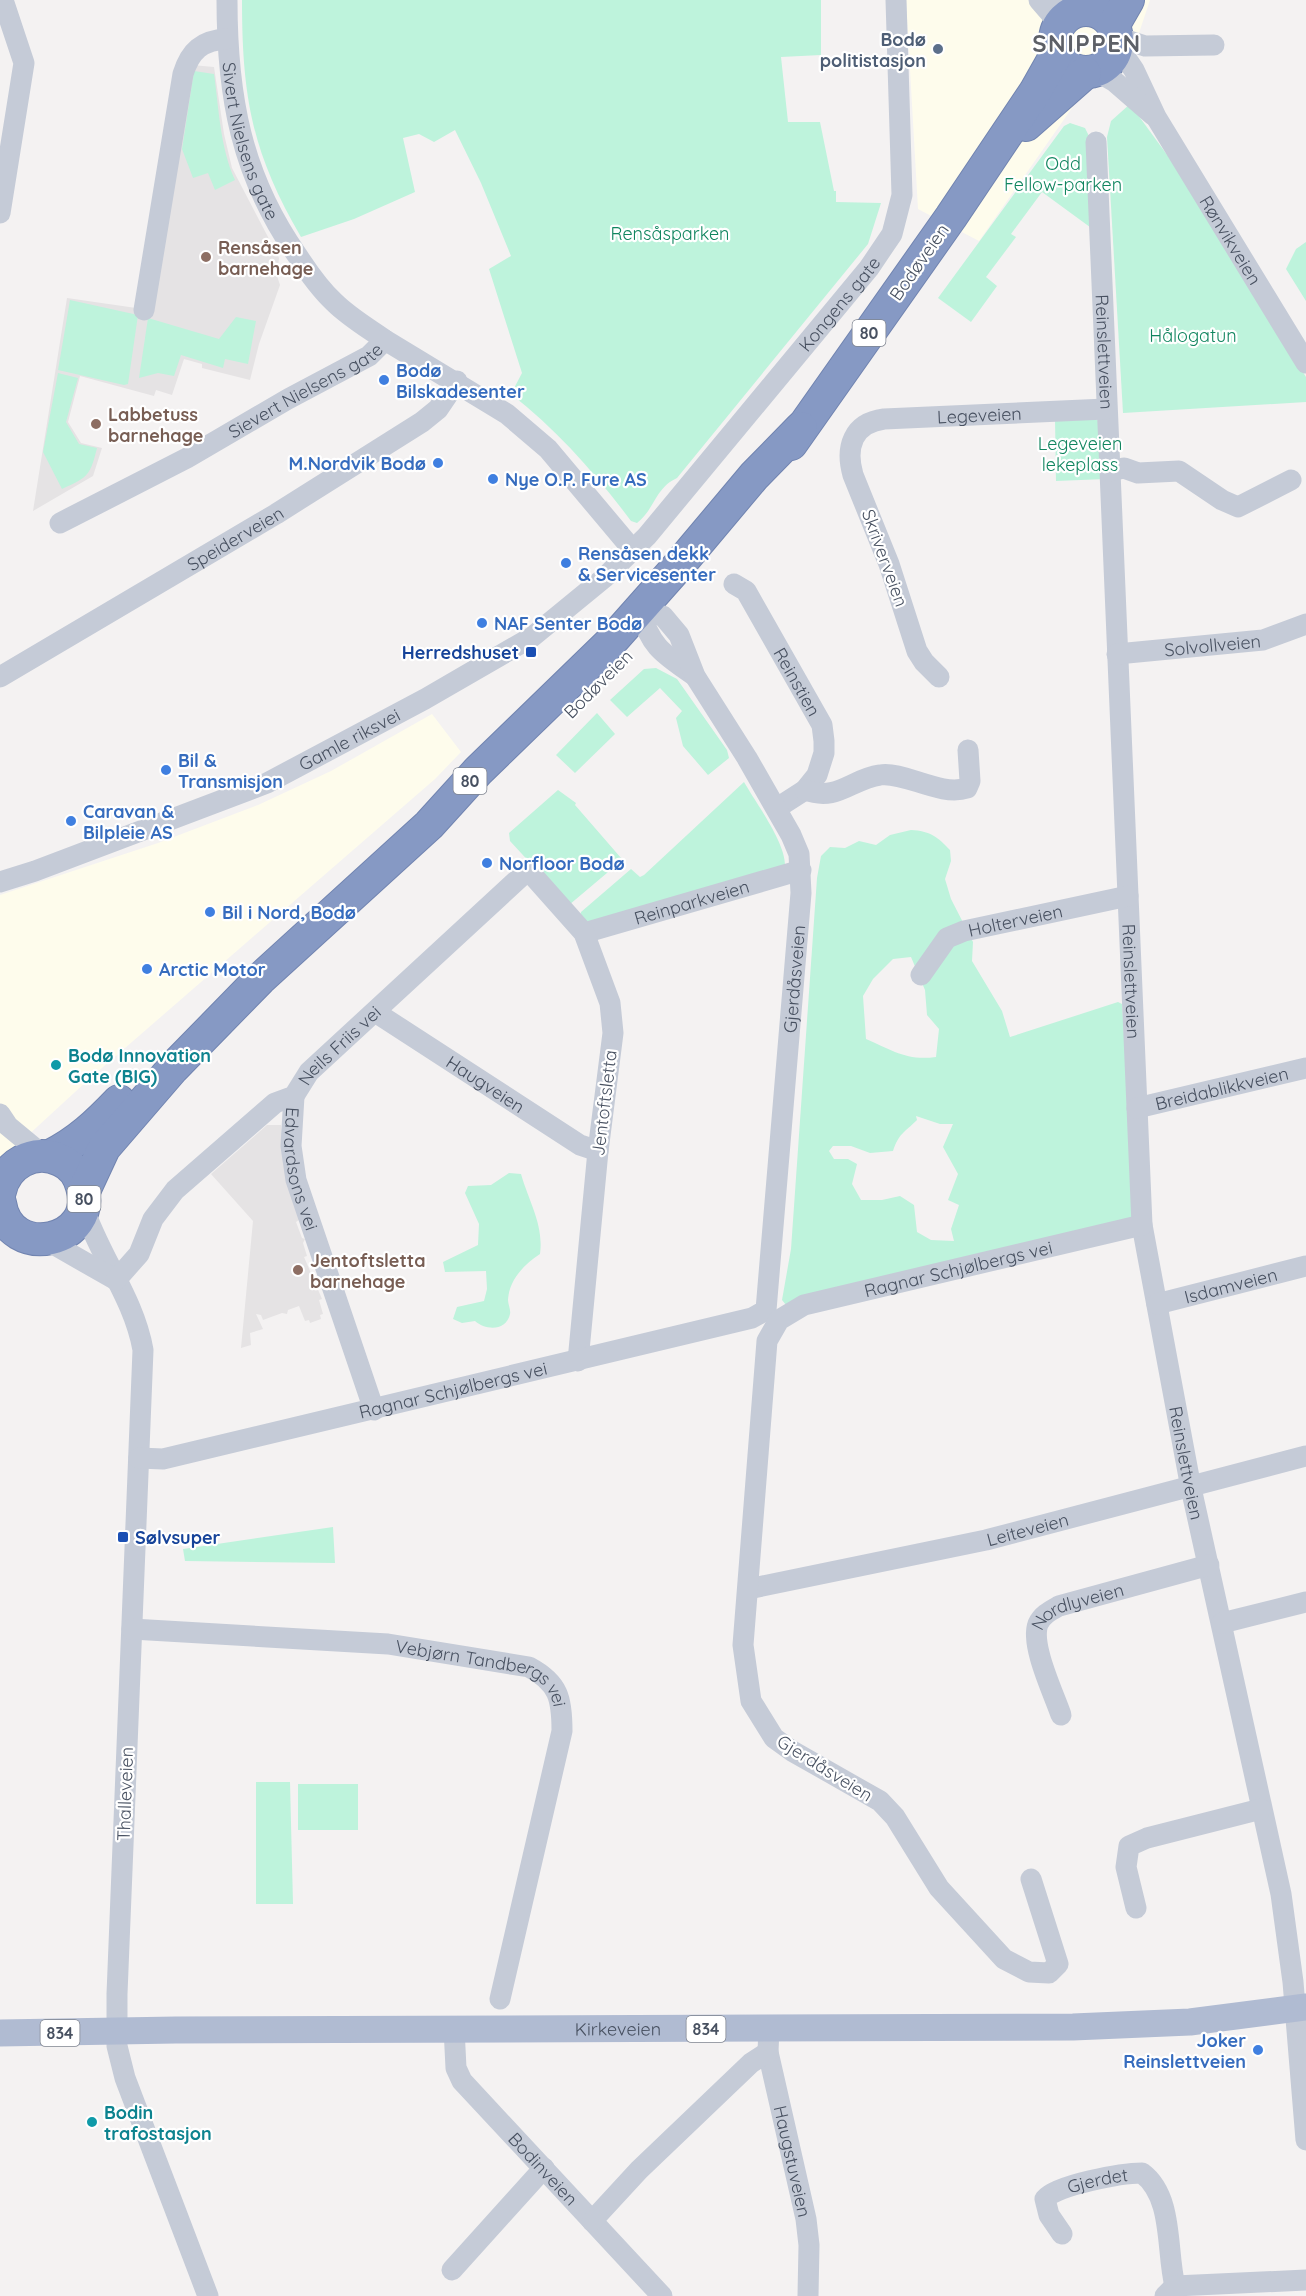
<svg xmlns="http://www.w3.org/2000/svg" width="1306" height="2296" viewBox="0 0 1306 2296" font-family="Quicksand,sans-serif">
<rect width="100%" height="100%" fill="#f4f2f2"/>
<g fill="#fefcec">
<polygon points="906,0 1150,0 1134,48 1107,70 1095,75 979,241 918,209"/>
<polygon points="432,714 461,752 435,779 87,1081 0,1161 0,895 158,843 258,805 331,771"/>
</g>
<g fill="#e5e3e4">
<polygon points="192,65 214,67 224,134 232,168 279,258 277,276 280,285 259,344 250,380 202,368 202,364 184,359 172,395 156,390 154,396 80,376 68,422 81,443 102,448 93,476 33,511 67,298 150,310"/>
<polygon points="267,1125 281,1125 285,1169 303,1217 296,1222 302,1238 305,1239 303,1243 307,1256 304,1257 322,1299 319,1300 323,1314 320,1315 321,1319 310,1323 309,1320 305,1321 299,1306 288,1310 287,1314 282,1313 263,1320 261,1315 256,1314 263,1329 250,1333 251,1345 241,1348 253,1221 211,1174"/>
</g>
<g fill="#bef3dc" fill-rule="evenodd">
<path d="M242,0H821V55L781,57L788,122H820L834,191H836V202L881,203L868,244L677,478C655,488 655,509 637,523L631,521C596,474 557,430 511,394L522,373L489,269L511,256L481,183L455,130L434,142L419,134L403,138L415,192L354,219L301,237C252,153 242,97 242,0Z"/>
<path d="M194,71L214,74C219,109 220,147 235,180L215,190L208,173L193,178L182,149Z"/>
<polygon points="1130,104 1173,163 1306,377 1306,402 1123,413 1107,137 1111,121"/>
<polygon points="1070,123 1085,128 1088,134 1094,230 1042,192 1011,234 1016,237 986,277 997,286 971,322 938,298 1064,126"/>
<polygon points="1306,242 1306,301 1286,269 1296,249"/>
<polygon points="70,300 138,315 128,384 124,385 58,370"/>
<polygon points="236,317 256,321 248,364 225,359 223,368 181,355 174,376 158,373 139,378 148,318 219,339"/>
<path d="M58,373L78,378L66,422L79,444L97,448C90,476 88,477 62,489L43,452Z"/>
<polygon points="1093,418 1101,422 1106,479 1056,481 1055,419"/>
<polygon points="656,668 677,679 727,750 729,758 708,775 683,746 676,718 682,711 660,688 627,717 610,700 644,669"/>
<polygon points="597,713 615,734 575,773 556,755"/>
<path d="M744,782C756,803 786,843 785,866L595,925L580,918L581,912L631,869L640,877L644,875Z"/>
<polygon points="558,790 576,803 575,805 621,858 620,862 569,905 510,841 509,833"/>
<path d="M911,830C930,831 938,837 950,850L951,861L945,879L951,899L973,942L972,961L1002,1011L1010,1037L1118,1002L1122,1004L1136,1221L786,1305L782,1300L791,1249L817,878L821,856L830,847L845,848L859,841L876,845L890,835ZM911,957L925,990L927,1015L939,1029L936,1057C906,1061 892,1050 866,1039L863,996L873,979L893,959ZM916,1116L940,1124H953L943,1147L958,1174L948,1200L959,1205L951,1229L954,1241L931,1240L917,1232L914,1205L900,1196L882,1200H861L852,1184L857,1164L848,1159H834L829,1151L833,1146H851L870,1153L893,1151C899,1133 904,1133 917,1120Z"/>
<path d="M509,1173L521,1174C529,1202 544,1225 540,1254C525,1264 509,1279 508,1300C508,1304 511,1310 510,1314C506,1332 485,1330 475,1321L462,1323L453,1319L457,1307L484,1301L487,1289L486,1271L445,1272L443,1262L478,1245L479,1224L465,1193L468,1186L491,1185Z"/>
<polygon points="333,1527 335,1563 185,1561 183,1549"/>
<polygon points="256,1782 290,1782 293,1904 256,1904"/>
<rect x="298" y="1784" width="60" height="46"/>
</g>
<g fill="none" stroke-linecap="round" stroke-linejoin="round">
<defs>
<g id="highway">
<circle cx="1086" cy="41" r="31"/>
<polyline points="1113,26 1128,0"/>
<polyline points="1026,125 1085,73"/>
<polyline points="791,444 951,217 1035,92 1057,53"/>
<path d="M50,1156C78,1142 97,1124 119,1101"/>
<path d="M0,1191C6,1164 34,1148 60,1160C72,1165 79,1175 82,1187C99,1242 9,1263 0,1203"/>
<polyline points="84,1191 104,1148 173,1068 260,979 429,825 478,771 609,644 680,564 754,476 801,428"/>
</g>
</defs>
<use href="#highway" stroke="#7184b0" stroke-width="34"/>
<g stroke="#c5cbd7" stroke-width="21">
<path id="s1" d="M227,0C227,96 241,175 297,255C308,272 319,288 334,302C349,317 368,328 385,340"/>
<polyline points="1039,0 1052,15 1057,30"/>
<polyline points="1061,0 1080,10"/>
<polyline points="1117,37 1145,46 1214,45"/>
<path id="s2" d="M1117,45L1134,70L1156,117L1306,363"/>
<polyline points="1096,71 1115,82 1153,115"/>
<path id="s3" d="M1096,142L1142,1225L1191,1488L1281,1894L1293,1982L1306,2140"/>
<polyline points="0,213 24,63 3,0"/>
<path d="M144,310L183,74C190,51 202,40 227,39"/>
<polyline points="1110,471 1124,468 1138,473 1179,471 1222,500 1238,507 1291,480"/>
<path id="s4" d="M60,523L187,458L288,399L369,356L385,340L507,414L548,449L632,549"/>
<path id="s5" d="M734,584L746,591L822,725L824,741V753L817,775L805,790L777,808"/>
<path d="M640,611C651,648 664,654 695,676"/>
<path id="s6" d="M1117,654L1263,640L1306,624"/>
<path id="s7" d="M0,677L276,514L422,422L438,409L457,381"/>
<path id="s8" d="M939,677L924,662L917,651L889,564L853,475C845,447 853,423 884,419L1106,409"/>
<path d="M805,790C838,802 851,779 880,775C904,771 940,797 967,788L970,781L968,750"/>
<path id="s9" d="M0,882L35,871L267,783L425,699L532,637L604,578L647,536L869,268L892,234L902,195L896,0"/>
<path id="s10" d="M584,933L801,870"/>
<path id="s11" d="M921,975L947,938L964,931L1128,896"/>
<path id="s12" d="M375,1012L580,1145L598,1151"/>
<path id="s13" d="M294,1096L291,1146L296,1180L374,1410"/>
<path id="s14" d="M1137,1108L1306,1068"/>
<polyline points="0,1114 8,1126 43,1155"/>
<path d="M83,1206C99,1256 134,1298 143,1350L117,1994V2046L125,2078L208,2296"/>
<polyline points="46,1240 116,1280"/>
<path id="s15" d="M116,1280L139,1254L153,1219L175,1190L275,1103L294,1096L309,1072L528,870L584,933L610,1003L613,1033L598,1151L578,1361"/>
<path id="s16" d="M1157,1304L1306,1266"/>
<path id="s17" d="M139,1458L163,1459L752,1318L766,1310L801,893L799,854L791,835L747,758L695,676L679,635L663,616L640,611"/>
<path id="s18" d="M748,1589L986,1540L1306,1456"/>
<polyline points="1222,1623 1306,1602"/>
<path id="s19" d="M132,1629L388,1644L529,1667C559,1683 562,1699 562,1731L500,1999"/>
<path id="s20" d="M1061,1715C1054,1694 1030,1645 1038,1624C1042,1615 1050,1611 1059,1606L1209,1565"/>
<path id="s21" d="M1031,1879L1058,1964L1049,1973L1029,1972L1004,1959L939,1888L895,1817L880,1801L792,1751L774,1738L751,1701L743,1645L767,1341L779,1320L804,1305L1142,1225"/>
<polyline points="1136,1908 1126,1867 1129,1846 1147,1838 1261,1809"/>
<path id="s22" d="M454,2028L456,2068L462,2081L662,2296"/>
<path id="s23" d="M769,2028L768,2052L806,2219L809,2245L808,2296"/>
<polyline points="592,2221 639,2170 751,2063 768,2052"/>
<path id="s24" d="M1062,2234L1049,2215L1045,2199C1056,2185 1122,2173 1142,2173C1174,2197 1166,2251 1175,2286"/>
<polyline points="452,2270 544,2168"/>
<polyline points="1165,2296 1175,2286 1306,2280"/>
</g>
<path stroke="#b0bbd2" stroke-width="27" id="s25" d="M0,2033L176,2030L1073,2027L1190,2022L1306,2007"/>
<use href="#highway" stroke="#8699c4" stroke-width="32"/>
</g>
<circle fill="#5c6f8a" stroke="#fff" stroke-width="2" cx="938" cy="49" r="6"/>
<g fill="#8d6e63" stroke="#fff" stroke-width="2">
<circle cx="206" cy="257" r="6"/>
<circle cx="96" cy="424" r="6"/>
<circle cx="298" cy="1270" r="6"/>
</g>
<g fill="#3f7fe0" stroke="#fff" stroke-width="2">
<circle cx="384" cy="380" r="6"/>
<circle cx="438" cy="463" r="6"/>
<circle cx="493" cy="479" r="6"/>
<circle cx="566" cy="563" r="6"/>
<circle cx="482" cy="623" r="6"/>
<circle cx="166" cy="770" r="6"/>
<circle cx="71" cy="821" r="6"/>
<circle cx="487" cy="863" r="6"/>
<circle cx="210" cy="912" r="6"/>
<circle cx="147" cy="969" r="6"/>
<circle cx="1258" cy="2050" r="6"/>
</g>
<g fill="#1a4fb4" stroke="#fff" stroke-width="2">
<rect x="525" y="646" width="12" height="12" rx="3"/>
<rect x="117" y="1531" width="12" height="12" rx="3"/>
</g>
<g fill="#0f9aa8" stroke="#fff" stroke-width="2">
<circle cx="56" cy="1065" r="6"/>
<circle cx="92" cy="2122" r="6"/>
</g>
<g text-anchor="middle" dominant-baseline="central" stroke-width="4.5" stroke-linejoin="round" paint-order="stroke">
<g fill="#fff" stroke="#7f8590" stroke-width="1.5">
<rect x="852.5" y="320" width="33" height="26" rx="4.5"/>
<rect x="453.5" y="768" width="33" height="26" rx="4.5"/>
<rect x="67.5" y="1186" width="33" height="26" rx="4.5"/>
<rect x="686.5" y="2016" width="39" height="26" rx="4.5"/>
<rect x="40.5" y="2020" width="39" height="26" rx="4.5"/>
</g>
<g font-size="16" font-weight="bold" fill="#485161">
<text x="869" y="333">80</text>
<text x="470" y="781">80</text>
<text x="84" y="1199">80</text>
<text x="706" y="2029">834</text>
<text x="60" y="2033">834</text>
</g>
<g font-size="18" font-weight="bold" fill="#4e5e75" stroke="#fff" text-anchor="end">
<text x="926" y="39">Bodø<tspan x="926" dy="21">politistasjon</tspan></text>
</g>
<g font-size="18" fill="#485161" stroke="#fff">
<text stroke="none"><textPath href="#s1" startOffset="144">Sivert Nielsens gate</textPath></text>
<text stroke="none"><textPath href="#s2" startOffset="226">Rønvikveien</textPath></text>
<text transform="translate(919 262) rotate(-55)">Bodøveien</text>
<text stroke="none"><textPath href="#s9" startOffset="1042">Kongens gate</textPath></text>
<text stroke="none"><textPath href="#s3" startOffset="210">Reinslettveien</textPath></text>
<text stroke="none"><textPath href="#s4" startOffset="279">Sievert Nielsens gate</textPath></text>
<text stroke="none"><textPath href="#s8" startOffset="392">Legeveien</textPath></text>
<text stroke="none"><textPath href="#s7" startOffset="273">Speiderveien</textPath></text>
<text transform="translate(885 558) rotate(70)">Skriverveien</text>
<text stroke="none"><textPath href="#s6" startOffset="96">Solvollveien</textPath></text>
<text stroke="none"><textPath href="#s5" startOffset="118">Reinstien</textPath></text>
<text transform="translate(598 684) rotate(-45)">Bodøveien</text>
<text stroke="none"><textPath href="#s9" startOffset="378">Gamle riksvei</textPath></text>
<text stroke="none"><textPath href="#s10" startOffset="112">Reinparkveien</textPath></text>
<text stroke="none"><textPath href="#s11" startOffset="116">Holterveien</textPath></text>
<text stroke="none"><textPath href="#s17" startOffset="978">Gjerdåsveien</textPath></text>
<text stroke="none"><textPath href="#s3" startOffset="840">Reinslettveien</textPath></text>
<text stroke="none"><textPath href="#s15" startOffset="330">Neils Friis vei</textPath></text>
<text stroke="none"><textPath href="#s12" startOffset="132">Haugveien</textPath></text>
<text stroke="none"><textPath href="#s14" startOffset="87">Breidablikkveien</textPath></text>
<text transform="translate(604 1103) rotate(-83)">Jentoftsletta</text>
<text stroke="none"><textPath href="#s13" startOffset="74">Edvardsons vei</textPath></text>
<text stroke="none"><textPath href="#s21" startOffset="1092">Ragnar Schjølbergs vei</textPath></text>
<text stroke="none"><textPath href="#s16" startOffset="76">Isdamveien</textPath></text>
<text stroke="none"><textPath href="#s17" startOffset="322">Ragnar Schjølbergs vei</textPath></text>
<text stroke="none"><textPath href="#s3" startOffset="1326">Reinslettveien</textPath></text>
<text stroke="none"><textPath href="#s18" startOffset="286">Leiteveien</textPath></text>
<text stroke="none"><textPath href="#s20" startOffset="140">Nordlyveien</textPath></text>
<text stroke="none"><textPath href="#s19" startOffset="358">Vebjørn Tandbergs vei</textPath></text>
<text transform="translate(825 1768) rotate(32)">Gjerdåsveien</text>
<text transform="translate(125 1794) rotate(-88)">Thalleveien</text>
<text stroke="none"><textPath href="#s25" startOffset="618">Kirkeveien</textPath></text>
<text stroke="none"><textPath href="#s23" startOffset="136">Haugstuveien</textPath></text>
<text stroke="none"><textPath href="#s22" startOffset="174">Bodinveien</textPath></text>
<text stroke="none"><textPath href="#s24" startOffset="96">Gjerdet</textPath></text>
</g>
<g font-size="18" fill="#10855f" stroke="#fff">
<text x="1063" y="163">Odd<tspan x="1063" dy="21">Fellow-parken</tspan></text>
<text x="670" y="233">Rensåsparken</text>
<text x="1193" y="335">Hålogatun</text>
<text x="1080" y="443">Legeveien<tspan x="1080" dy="21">lekeplass</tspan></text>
</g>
<g font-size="18" font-weight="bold" fill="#785e54" stroke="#fff" text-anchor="start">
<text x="218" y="247">Rensåsen<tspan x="218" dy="21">barnehage</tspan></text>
<text x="108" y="414">Labbetuss<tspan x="108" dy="21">barnehage</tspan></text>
<text x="310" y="1260">Jentoftsletta<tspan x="310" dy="21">barnehage</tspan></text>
</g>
<g font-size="18" font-weight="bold" fill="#366cbe" stroke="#fff" text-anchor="start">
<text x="396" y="370">Bodø<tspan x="396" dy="21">Bilskadesenter</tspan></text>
<text x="426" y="463" text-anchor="end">M.Nordvik Bodø</text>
<text x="505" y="479">Nye O.P. Fure AS</text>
<text x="578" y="553">Rensåsen dekk<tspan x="578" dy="21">&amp; Servicesenter</tspan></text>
<text x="494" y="623">NAF Senter Bodø</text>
<text x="178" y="760">Bil &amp;<tspan x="178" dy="21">Transmisjon</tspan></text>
<text x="83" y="811">Caravan &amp;<tspan x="83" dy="21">Bilpleie AS</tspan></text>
<text x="499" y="863">Norfloor Bodø</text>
<text x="222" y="912">Bil i Nord, Bodø</text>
<text x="159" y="969">Arctic Motor</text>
<text x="1246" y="2040" text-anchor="end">Joker<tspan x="1246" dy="21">Reinslettveien</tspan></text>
</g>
<g font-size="18" font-weight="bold" fill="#164399" stroke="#fff" text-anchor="end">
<text x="519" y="652">Herredshuset</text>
<text x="135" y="1537" text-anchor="start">Sølvsuper</text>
</g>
<g font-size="18" font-weight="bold" fill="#0d838f" stroke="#fff" text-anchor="start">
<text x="68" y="1055">Bodø Innovation<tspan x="68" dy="21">Gate (BIG)</tspan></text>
<text x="104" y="2112">Bodin<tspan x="104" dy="21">trafostasjon</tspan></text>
</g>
<g font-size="24" font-weight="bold" letter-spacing="1.5" fill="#5d6067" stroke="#fff">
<text x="1087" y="43">SNIPPEN</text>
</g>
</g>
</svg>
